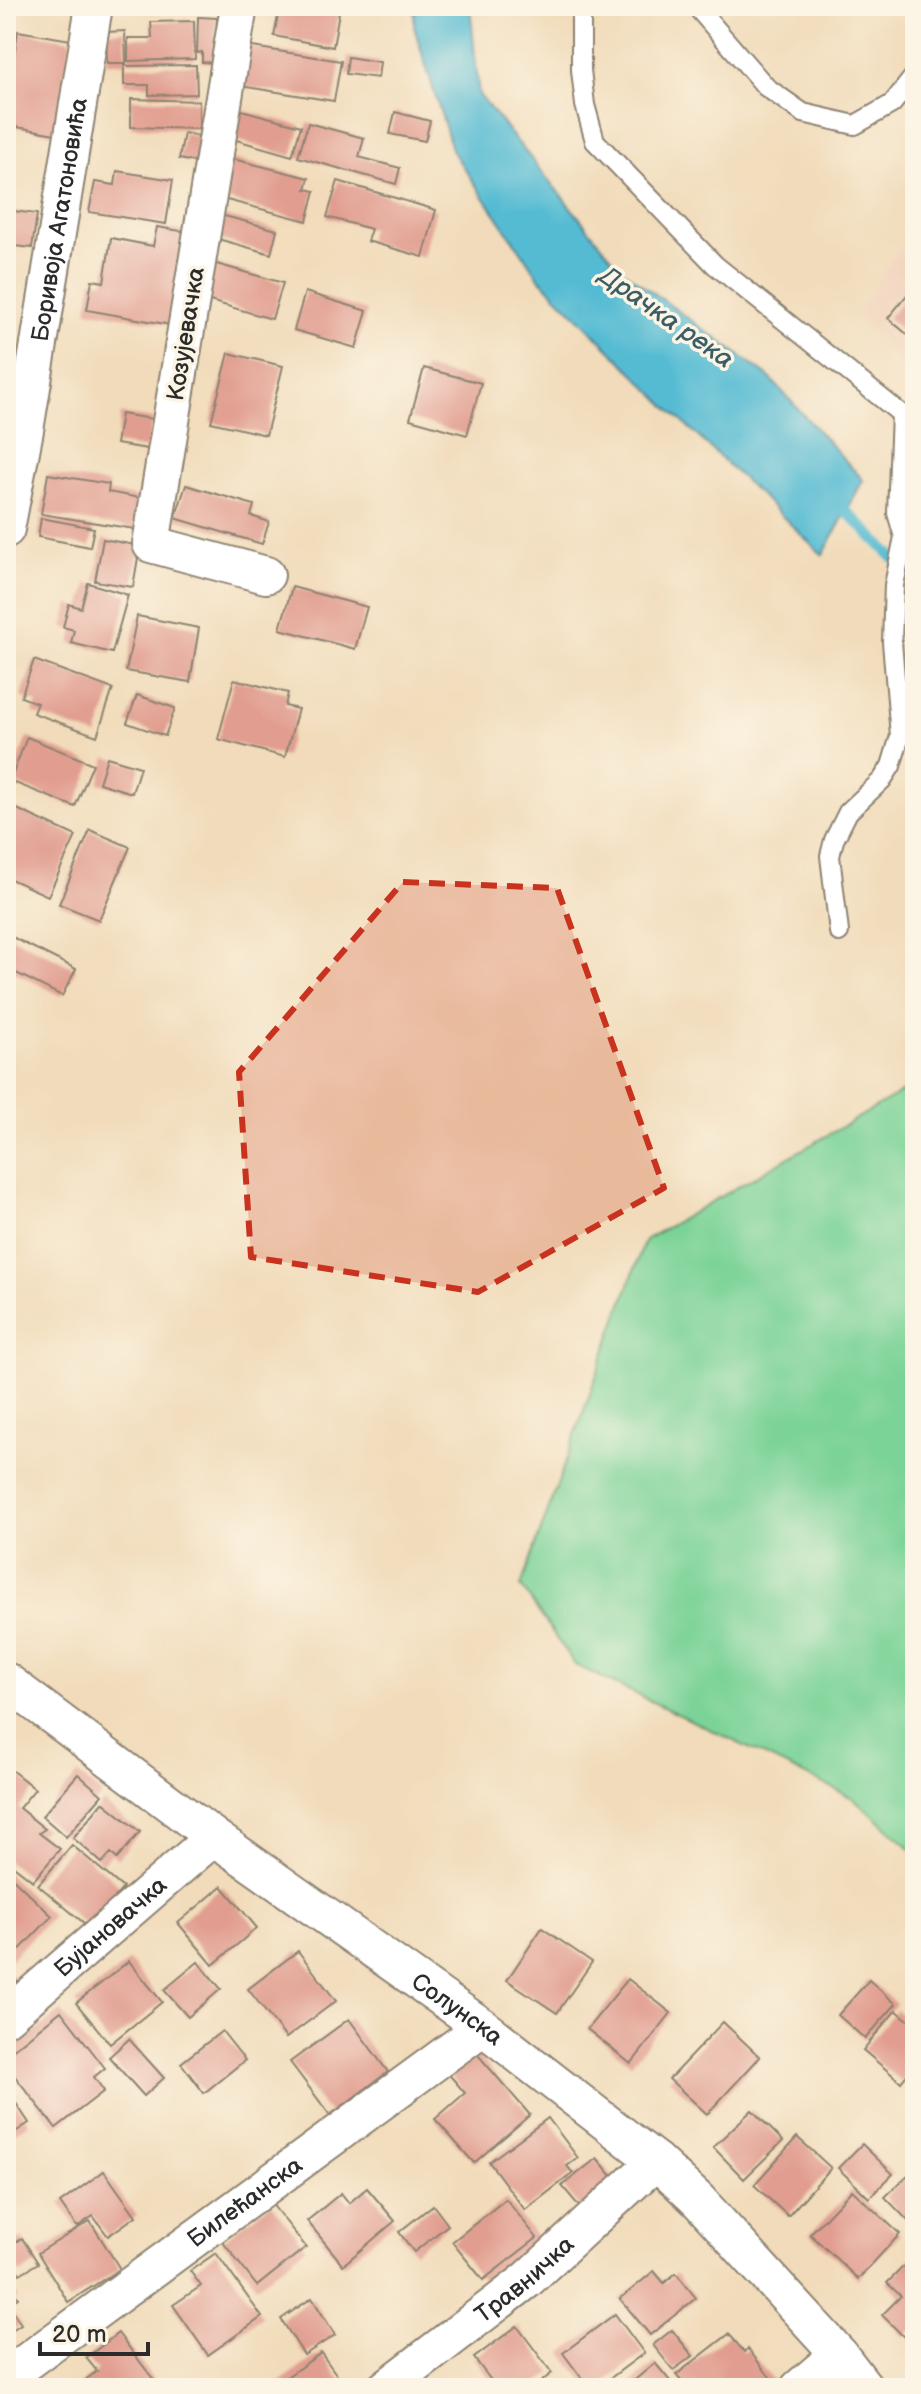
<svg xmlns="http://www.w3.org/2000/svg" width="921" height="2394" viewBox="0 0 921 2394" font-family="'Balsamiq Sans',sans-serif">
<rect width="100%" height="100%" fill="#fcf5e5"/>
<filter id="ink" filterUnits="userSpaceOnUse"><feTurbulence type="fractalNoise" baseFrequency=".0125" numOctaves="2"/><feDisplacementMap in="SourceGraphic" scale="16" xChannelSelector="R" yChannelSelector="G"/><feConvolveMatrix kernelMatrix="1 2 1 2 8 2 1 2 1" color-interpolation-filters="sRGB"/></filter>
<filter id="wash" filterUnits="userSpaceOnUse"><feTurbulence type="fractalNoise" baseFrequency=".006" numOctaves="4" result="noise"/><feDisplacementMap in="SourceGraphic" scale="32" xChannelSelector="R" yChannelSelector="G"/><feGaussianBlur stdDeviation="1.8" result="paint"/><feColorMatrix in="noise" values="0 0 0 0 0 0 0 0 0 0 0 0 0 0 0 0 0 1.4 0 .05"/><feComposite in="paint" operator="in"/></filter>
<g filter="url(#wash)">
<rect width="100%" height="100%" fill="#f1dbba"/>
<polygon fill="#f2d4be" points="915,225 915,380 857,313"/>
<polygon fill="#7bd398" stroke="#537f62" stroke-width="2" points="915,1085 915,1852 853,1798 575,1665 521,1586 645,1240"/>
<polygon fill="#55bbd3" stroke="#40737f" stroke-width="2" points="415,6 470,6 479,95 622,270 769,377 863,480 823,555 665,405 540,279 453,152 414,27"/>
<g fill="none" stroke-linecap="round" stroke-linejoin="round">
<polyline stroke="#55bbd3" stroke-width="11" points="836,501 915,579"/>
</g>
<g id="blocks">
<g fill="#e19e90">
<polygon points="280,6 340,6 333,47 274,36"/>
<polygon points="198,17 217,18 215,63 202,62 202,52 197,53"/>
<polygon points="194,21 195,59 128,61 128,38 152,38 151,22"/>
<polygon points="18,31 71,40 55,134 6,125 6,103"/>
<polygon points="125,31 126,63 107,63 106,32"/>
<polygon points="246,46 341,61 334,101 240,86"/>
<polygon points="348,57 380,62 378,78 346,74"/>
<polygon points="196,65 197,94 149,95 149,85 124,85 124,66"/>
<polygon points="131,99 199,101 199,129 131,127"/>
<polygon points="234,108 301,126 292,156 226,137"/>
<polygon points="395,112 430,121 425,141 390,134"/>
<polygon points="308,123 364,138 359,157 400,168 396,184 298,157"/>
<polygon points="184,133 199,136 194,162 179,159"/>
<polygon points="229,158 309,178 306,189 315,191 307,221 219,198"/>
<polygon points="117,171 173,180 166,224 89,212 95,182 115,185"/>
<polygon points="338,181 436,210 423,257 367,241 371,229 327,217"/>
<polygon points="6,210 37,214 32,248 6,245"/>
<polygon points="217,214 277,230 271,254 211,237"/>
<polygon points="157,227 187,232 171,325 87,310 92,280 104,282 111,238 153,246"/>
<polygon points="213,263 283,283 272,319 203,299"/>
<polygon points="915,285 915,341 888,318"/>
<polygon points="305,292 367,311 356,348 294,330"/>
<polygon points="6,352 14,354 8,392 6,392"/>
<polygon points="229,353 283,366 266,435 211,422"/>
<polygon points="424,368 481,383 467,435 410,419"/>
<polygon points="121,414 153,419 148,449 116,444"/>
<polygon points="48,474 109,484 108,492 140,498 135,529 41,514"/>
<polygon points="186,485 254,505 251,516 269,522 262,544 175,518"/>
<polygon points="41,518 94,528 90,547 38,537"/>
<polygon points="103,539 140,546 133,587 95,581"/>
<polygon points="88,583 128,595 112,653 71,643 74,630 63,627 69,604 81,608"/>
<polygon points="292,587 367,607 355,649 280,629"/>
<polygon points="137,616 199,628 190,682 126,671"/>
<polygon points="34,660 113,689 97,736 33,713 37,703 21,697"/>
<polygon points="234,679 288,693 285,706 298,709 285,757 218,739"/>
<polygon points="137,695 175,708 165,736 127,723"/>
<polygon points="27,737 93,764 75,807 10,781"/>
<polygon points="107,757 140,767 132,793 99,783"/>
<polygon points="6,804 76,836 48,896 6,877"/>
<polygon points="90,830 130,847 99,920 59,904"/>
<polygon points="6,934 76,969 62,996 6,968"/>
<polygon points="10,1769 35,1789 19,1808 45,1829 39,1833 60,1849 33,1881 6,1860 6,1774"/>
<polygon points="78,1774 102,1795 66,1837 42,1816"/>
<polygon points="103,1802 140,1832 117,1859 111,1853 102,1863 73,1838"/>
<polygon points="72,1845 123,1888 90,1928 38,1885"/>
<polygon points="6,1872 52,1916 8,1962 6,1961"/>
<polygon points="222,1886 257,1928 213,1965 178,1923"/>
<polygon points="542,1928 592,1962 557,2013 507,1980"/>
<polygon points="298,1951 336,2001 286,2038 248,1989"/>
<polygon points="129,1961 162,2002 110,2044 76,2003"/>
<polygon points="198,1962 221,1989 188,2017 164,1990"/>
<polygon points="6,1970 18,1982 6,1995"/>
<polygon points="628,1979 671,2013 631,2064 587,2029"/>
<polygon points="869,1980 896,2004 865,2039 838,2015"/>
<polygon points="896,2010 915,2026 915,2065 901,2082 863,2050"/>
<polygon points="61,2011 105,2068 94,2077 104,2091 56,2128 6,2065 6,2055"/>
<polygon points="349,2019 388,2072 330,2115 290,2062"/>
<polygon points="723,2022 760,2057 707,2114 669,2079"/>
<polygon points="222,2031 245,2060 204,2093 181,2063"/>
<polygon points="129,2039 164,2078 144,2096 109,2057"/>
<polygon points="472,2048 530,2115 474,2163 435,2119 465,2093 446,2071"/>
<polygon points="6,2088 29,2123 6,2138"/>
<polygon points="752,2110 783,2141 744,2179 713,2147"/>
<polygon points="548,2118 578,2158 567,2166 573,2173 525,2210 489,2162"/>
<polygon points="797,2137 831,2168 788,2216 754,2185"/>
<polygon points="862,2144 893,2174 869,2198 838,2168"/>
<polygon points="597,2158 618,2183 584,2212 562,2186"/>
<polygon points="915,2168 915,2228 885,2197"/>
<polygon points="104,2171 136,2216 108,2236 93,2216 77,2227 60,2203"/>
<polygon points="367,2188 395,2221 343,2265 307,2221 341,2193 349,2203"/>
<polygon points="852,2190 900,2234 858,2279 810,2234"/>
<polygon points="506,2199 537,2238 483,2280 452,2242"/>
<polygon points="271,2203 306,2247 257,2286 222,2241"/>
<polygon points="433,2205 448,2225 414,2252 399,2232"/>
<polygon points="90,2221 120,2269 68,2302 38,2253"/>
<polygon points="22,2238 38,2263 20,2274 6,2253 6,2248"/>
<polygon points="216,2253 262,2317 208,2355 173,2305 201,2286 190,2271"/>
<polygon points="915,2255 915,2327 904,2337 882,2315 901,2296 887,2283"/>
<polygon points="654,2271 664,2283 676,2273 696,2298 650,2335 620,2299"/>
<polygon points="6,2279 18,2298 8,2304 21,2324 6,2334"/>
<polygon points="312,2298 335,2335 304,2355 281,2319"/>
<polygon points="615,2314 644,2353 597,2388 589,2388 563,2353"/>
<polygon points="517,2326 552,2373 533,2388 497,2388 474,2358"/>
<polygon points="672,2330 693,2356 673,2370 653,2345"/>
<polygon points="118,2333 160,2388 75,2388 97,2371 86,2358"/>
<polygon points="729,2334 744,2352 748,2349 773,2381 764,2388 687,2388 676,2375"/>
<polygon points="321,2353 346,2388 271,2388"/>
<polygon points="655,2363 676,2388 631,2388 629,2385"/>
</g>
</g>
</g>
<g filter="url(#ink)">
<use href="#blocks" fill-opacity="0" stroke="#8e8372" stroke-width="2"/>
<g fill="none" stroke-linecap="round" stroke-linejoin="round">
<defs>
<g id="lane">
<polyline points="581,6 581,70 585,105 595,141 715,265 915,425"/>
<polyline points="696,6 766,87 803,113 855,125 892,104 915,75"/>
<polyline points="839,932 830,856 834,840 848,812 882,780 891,766 900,736 892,642 894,585 904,537 897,513 901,414"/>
</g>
<g id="street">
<polyline points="239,6 151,544 266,575"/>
<path id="s1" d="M6,529L25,430L94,6"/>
<path id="s2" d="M6,1681L214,1837L483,2027L656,2161L698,2200L839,2354L865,2388"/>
<path id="s3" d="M6,2017L214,1837"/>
<path id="s4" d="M6,2377L483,2027"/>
<path id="s5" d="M386,2388L527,2280L656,2161"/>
<polyline points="799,2388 839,2354"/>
</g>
</defs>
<use href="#lane" stroke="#8e8372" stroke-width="22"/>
<use href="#street" stroke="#8e8372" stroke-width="40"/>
<use href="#lane" stroke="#fff" stroke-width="18"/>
<use href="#street" stroke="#fff" stroke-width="36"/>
</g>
</g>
<path fill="#c8321e" fill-opacity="0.2" stroke="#c8321e" stroke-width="6" stroke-dasharray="16 10" stroke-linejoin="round" d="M403,882L557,888L664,1188L478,1292L251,1257L239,1072Z"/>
<g text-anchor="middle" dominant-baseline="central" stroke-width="7" stroke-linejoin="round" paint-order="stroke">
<g font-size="24" fill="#2b2b2b" stroke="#fcf5e5">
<text stroke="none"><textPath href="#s1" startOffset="314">Боривоја Агатоновића</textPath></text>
<text transform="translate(186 334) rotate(-81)">Козујевачка</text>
<text stroke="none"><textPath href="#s3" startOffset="138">Бујановачка</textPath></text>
<text stroke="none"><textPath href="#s2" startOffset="558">Солунска</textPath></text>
<text stroke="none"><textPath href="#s4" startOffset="296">Билећанска</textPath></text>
<text stroke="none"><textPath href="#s5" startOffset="176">Травничка</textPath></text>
</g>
<g font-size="26" font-style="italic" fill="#3a5d66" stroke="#fcf5e5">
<text transform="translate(666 318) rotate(35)">Драчка река</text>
</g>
</g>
<rect width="921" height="2394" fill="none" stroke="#fcf5e5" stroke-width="32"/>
<path d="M40 2342v12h108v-12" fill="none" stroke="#2b2b2b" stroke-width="4"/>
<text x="52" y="2342" font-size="24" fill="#2b2b2b" stroke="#fcf5e5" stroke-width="6" paint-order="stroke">20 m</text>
</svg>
